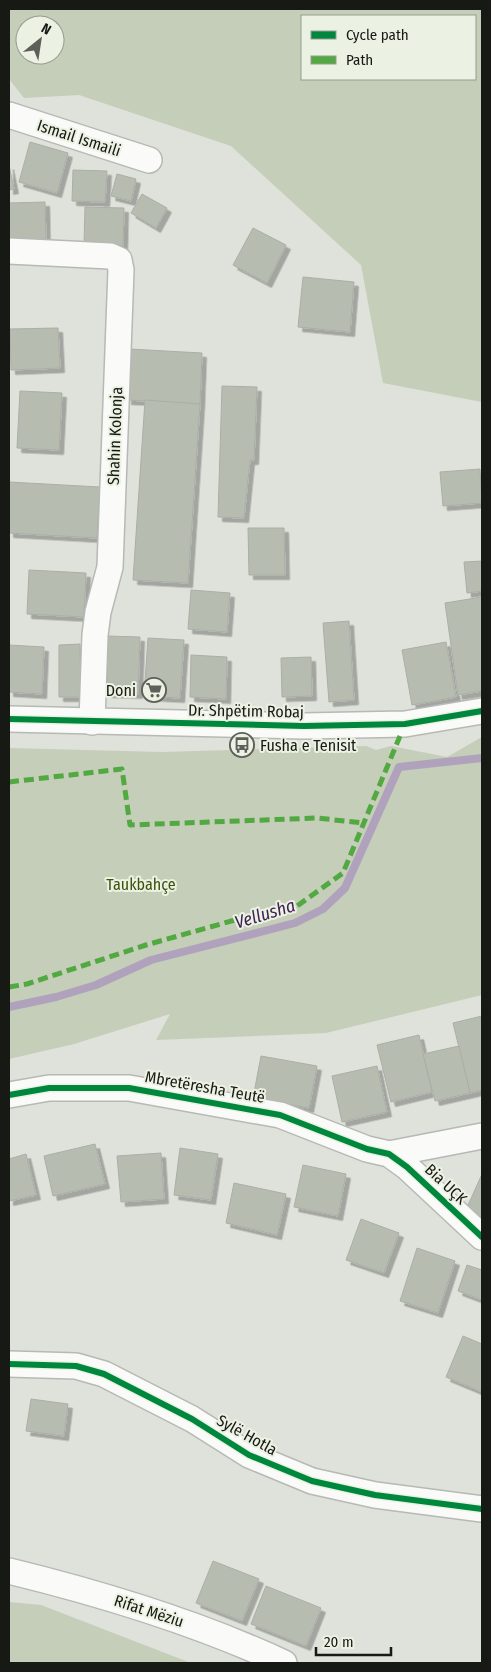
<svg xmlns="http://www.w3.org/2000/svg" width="491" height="1672" viewBox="0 0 491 1672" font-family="'Fira Sans Condensed',sans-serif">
<defs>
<filter id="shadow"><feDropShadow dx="4.5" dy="4.5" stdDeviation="0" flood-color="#0004"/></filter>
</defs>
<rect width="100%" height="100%" fill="#dee2da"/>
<g fill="#c5ceb9" fill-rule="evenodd">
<path d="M9,9H482V402L383,383L361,265L231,146L79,95L24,98L9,79ZM302,16H475V79H302ZM25,25H55V55H25Z"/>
<polygon points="482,737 482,995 326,1033 156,1040 170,1014 74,1044 9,1059 9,748 162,752 366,746 376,750 391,746 447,757"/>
<polygon points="9,1602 41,1605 191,1663 9,1663"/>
</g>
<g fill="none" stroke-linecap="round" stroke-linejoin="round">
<polyline stroke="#b0a2bd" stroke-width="8" points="9,1007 56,997 96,985 151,960 295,923 323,909 345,888 399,767 482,758"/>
</g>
<g fill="#b7bcb0" stroke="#abaea7" filter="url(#shadow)">
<polygon points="30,142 68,153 57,193 19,182"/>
<polygon points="9,165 14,189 9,190"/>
<polygon points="73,170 107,171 105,202 72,201"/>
<polygon points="117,174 136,179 131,201 111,196"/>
<polygon points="142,194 167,208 156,228 131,213"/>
<polygon points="45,202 46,242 9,242 9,203"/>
<polygon points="85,207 124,208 123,246 84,245"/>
<polygon points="253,228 286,245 267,283 233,265"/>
<polygon points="303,277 354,282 350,332 298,327"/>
<polygon points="58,328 60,368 11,370 10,329"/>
<polygon points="129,349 202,353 200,404 127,400"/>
<polygon points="222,386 257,387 254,460 250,460 244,518 218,517"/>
<polygon points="20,391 62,393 59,450 17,448"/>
<polygon points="145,400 200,404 188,583 133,580"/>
<polygon points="480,469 482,503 443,506 440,472"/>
<polygon points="9,482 100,487 97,538 9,533"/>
<polygon points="248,528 284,528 285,575 249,575"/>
<polygon points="482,561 482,591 467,593 464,562"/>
<polygon points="29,570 86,573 84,617 27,614"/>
<polygon points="191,590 230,593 227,632 188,629"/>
<polygon points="482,597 482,691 458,695 445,603"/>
<polygon points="349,621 354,700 329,702 323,623"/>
<polygon points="108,636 140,637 138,694 107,693"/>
<polygon points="148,638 184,640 180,698 144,696"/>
<polygon points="446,642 456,697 412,705 402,650"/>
<polygon points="80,644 81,697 59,697 59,645"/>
<polygon points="9,645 44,647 42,694 9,692"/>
<polygon points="191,655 227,657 226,699 190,697"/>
<polygon points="311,657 312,696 282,697 281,658"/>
<polygon points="482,1016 482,1090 470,1093 453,1023"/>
<polygon points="419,1035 432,1092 391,1102 377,1045"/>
<polygon points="459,1046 470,1093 435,1101 423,1054"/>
<polygon points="261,1056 317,1066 309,1108 253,1098"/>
<polygon points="377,1066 387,1112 342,1122 332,1076"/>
<polygon points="95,1144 105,1184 53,1196 44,1156"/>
<polygon points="180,1148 218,1154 211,1200 174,1195"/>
<polygon points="161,1153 164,1199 121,1202 117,1156"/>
<polygon points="26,1154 36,1195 9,1201 9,1159"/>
<polygon points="303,1165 346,1174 338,1216 294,1207"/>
<polygon points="482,1174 482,1220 465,1212"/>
<polygon points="234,1183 286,1194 277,1235 226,1223"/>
<polygon points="361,1219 399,1233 384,1273 346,1260"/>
<polygon points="417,1248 455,1261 438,1313 400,1301"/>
<polygon points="467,1265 482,1270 482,1300 458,1291"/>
<polygon points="463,1336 482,1344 482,1392 446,1377"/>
<polygon points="31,1399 68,1404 64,1436 26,1431"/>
<polygon points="213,1561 259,1579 242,1621 196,1603"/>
<polygon points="266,1586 321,1608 306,1646 251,1624"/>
</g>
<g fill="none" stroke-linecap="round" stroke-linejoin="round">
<defs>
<g id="minor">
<polyline points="9,115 149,160"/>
<polyline points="9,251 110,256 119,260 121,270 110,567 98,612 95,635 92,722"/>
<polyline points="9,719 304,726 405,724 482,711"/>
<polyline points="9,1095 49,1088 129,1088 280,1115 367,1149 389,1154 407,1167 482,1237"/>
<polyline points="389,1154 482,1136"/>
<polyline points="9,1364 76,1366 104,1374 192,1419 249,1455 312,1481 375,1495 482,1509"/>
<path d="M9,1571C103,1594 196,1622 284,1663"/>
</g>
</defs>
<use href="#minor" stroke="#b6b9b4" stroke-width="28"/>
<use href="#minor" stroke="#fafbf9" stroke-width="25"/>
<g stroke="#52a942" stroke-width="5" stroke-dasharray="10 5" stroke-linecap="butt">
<polyline points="9,782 122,769 130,825 317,818 363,823"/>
<polyline points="9,987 27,984 146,945 235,920 297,906 343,873 400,736"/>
</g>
<defs>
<g id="cycleway">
<polyline points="9,719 304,726 405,724 482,711"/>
<polyline points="9,1095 49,1088 129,1088 280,1115 367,1149 389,1154 407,1167 482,1237"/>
<polyline points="9,1364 76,1366 104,1374 192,1419 249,1455 312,1481 375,1495 482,1509"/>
</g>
</defs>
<use href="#cycleway" stroke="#ecf2e3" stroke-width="9"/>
<use href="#cycleway" stroke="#00873e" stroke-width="6"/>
</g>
<defs>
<symbol id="supermarket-ring" viewBox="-11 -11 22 22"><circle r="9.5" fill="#ecf2e3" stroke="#5d5f59" stroke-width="1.5"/><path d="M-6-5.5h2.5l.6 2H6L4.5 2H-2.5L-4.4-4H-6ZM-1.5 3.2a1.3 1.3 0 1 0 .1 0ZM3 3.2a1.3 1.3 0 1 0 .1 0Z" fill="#5d5f59"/></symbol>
<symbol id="bus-ring" viewBox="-11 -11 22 22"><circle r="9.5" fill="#ecf2e3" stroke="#5d5f59" stroke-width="1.5"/><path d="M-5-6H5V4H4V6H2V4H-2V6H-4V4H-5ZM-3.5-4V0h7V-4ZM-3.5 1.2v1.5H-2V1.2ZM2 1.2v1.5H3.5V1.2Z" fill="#5d5f59"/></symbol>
</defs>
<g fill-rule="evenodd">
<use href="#supermarket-ring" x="140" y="676" width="28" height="28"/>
<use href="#bus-ring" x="228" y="731" width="28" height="28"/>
</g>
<g text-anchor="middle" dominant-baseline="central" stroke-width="4" stroke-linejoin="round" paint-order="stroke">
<g font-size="16" fill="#171914" stroke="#ecf2e3">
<text transform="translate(79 138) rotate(18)">Ismail Ismaili</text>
<text transform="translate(115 436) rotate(-88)">Shahin Kolonja</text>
<text transform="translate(246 711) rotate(1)">Dr. Shpëtim Robaj</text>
<text transform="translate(205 1087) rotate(10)">Mbretëresha Teutë</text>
<text transform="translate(446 1184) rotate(43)">Bia UÇK</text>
<text transform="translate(247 1435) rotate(29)">Sylë Hotla</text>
<text transform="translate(149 1611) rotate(18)">Rifat Mëziu</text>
</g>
<g font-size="16" fill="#171914" stroke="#ecf2e3" text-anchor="end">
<text x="136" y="690">Doni</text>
<text x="260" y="745" text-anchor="start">Fusha e Tenisit</text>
</g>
<g font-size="16" fill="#3c520d" stroke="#ecf2e3">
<text x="141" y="884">Taukbahçe</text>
</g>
<g font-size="18" font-style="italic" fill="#402155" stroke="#ecf2e3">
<text transform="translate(265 914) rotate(-17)">Vellusha</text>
</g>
</g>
<rect width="491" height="1672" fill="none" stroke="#171914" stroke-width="20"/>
<rect x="301" y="15" width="175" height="65" fill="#ecf2e3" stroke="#979b90"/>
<rect x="311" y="31" width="25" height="8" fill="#00873e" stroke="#979b90"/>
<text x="346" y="40" font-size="15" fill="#171914">Cycle path</text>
<rect x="311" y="56" width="25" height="8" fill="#52a942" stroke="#979b90"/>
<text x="346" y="65" font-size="15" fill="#171914">Path</text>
<g transform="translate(40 40) rotate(30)"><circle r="24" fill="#ecf2e3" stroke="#979b90"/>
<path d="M0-4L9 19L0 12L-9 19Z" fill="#5d5f59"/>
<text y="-8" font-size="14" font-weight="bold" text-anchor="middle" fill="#171914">N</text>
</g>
<path d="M316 1647v8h75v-8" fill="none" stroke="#171914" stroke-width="2.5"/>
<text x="324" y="1647" font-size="15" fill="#171914" stroke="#ecf2e3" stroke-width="4" paint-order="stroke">20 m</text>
</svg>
